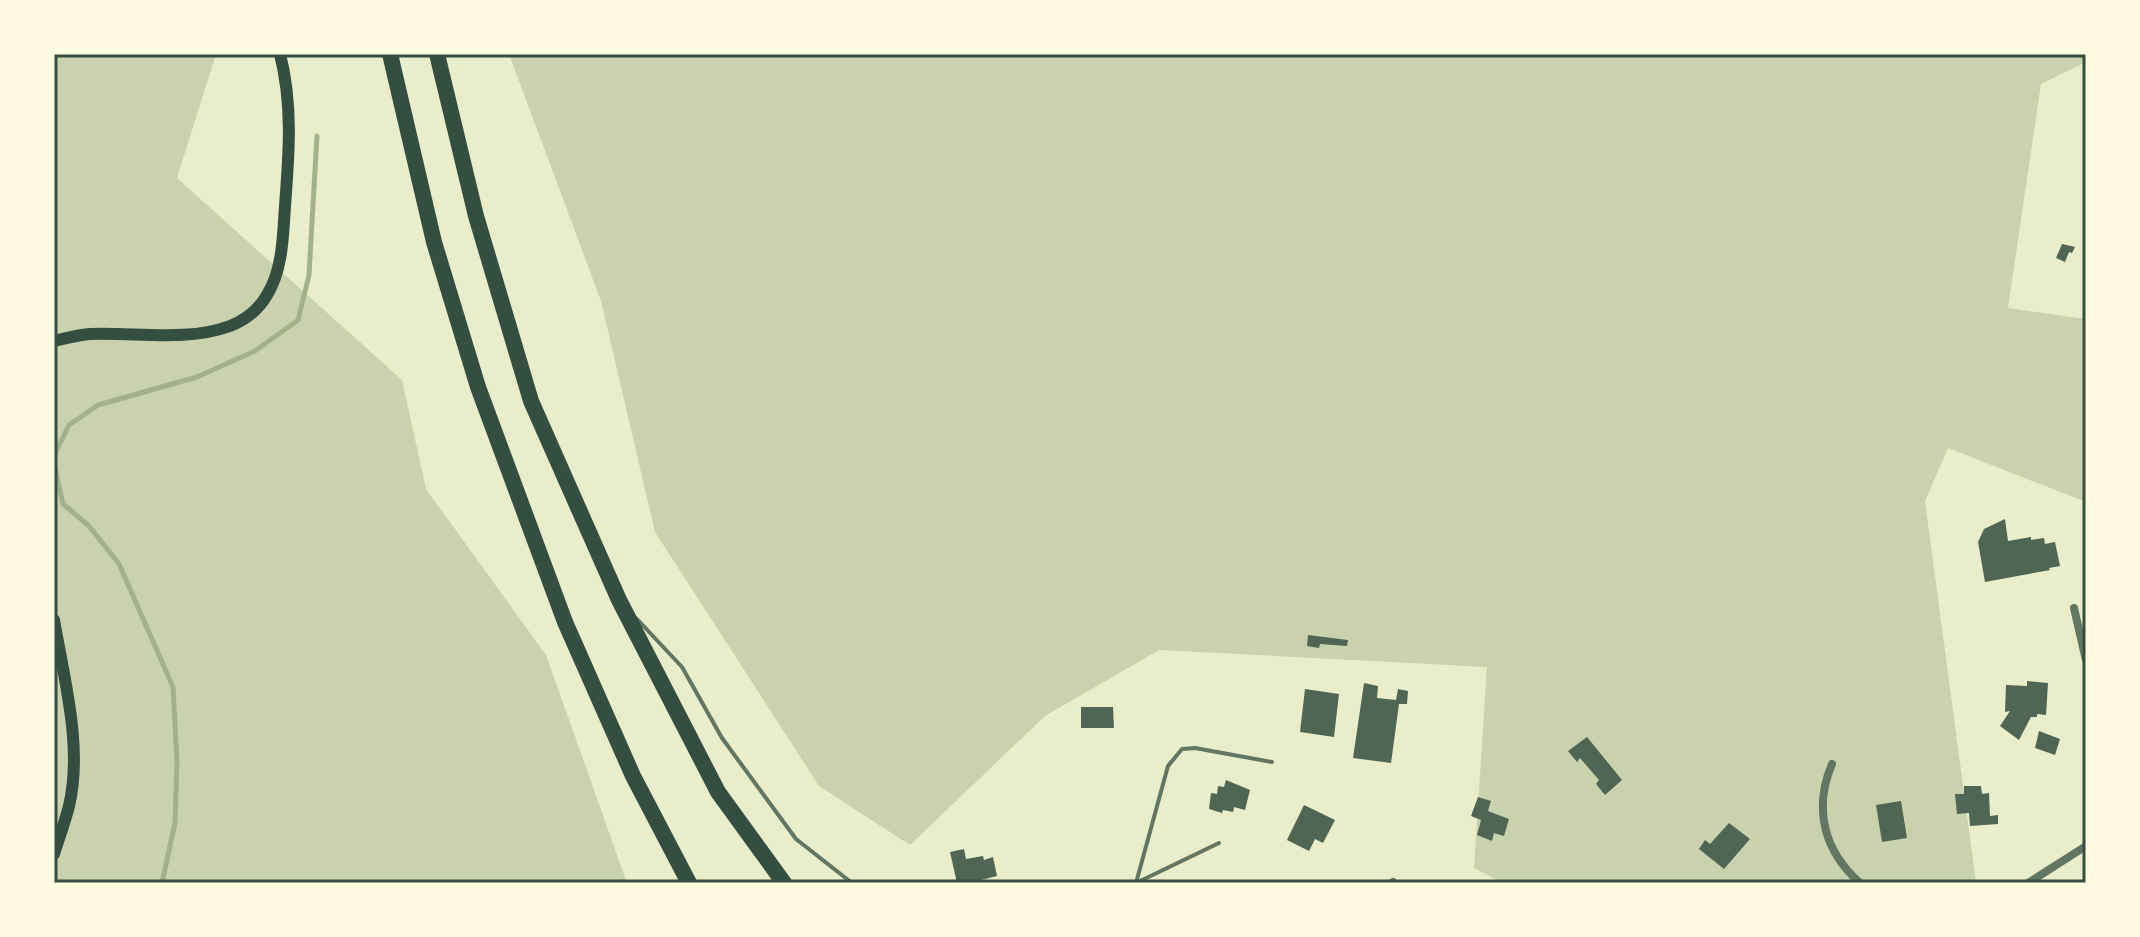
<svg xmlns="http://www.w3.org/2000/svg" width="2140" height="937" viewBox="0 0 2140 937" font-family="'Golos Text',sans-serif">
<rect width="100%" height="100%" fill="#e9edc9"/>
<g fill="#cad2ad">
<polygon points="54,54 216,54 177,178 402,380 426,489 546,655 627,883 54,883"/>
<polygon points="509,54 2086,54 2086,62 2041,84 2008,308 2086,319 2086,502 1948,448 1925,501 1976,883 1503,883 1474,868 1487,667 1159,650 1045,716 910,845 819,786 655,532 601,301"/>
</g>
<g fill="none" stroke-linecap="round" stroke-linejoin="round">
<g stroke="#a3b18a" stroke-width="5">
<polyline points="54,456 69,425 98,405 197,377 255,351 298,320 309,275 317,136"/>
<polyline points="54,464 63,504 89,526 119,564 173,687 177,760 175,823 162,883"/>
</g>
</g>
<g fill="#4f6655">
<polygon points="2062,244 2075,247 2072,253 2069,252 2065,262 2056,258"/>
<polygon points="2005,519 2008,541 2031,537 2031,540 2044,538 2045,544 2055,542 2060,566 2049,568 2050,570 1985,582 1978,542 1984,529"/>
<polygon points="1308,635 1348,640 1347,646 1320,644 1319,648 1307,646"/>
<polygon points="2027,681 2048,683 2046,715 2037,714 2037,717 2031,717 2019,740 2000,726 2010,711 2005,712 2006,685 2027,686"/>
<polygon points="1364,683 1378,686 1377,698 1396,700 1398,689 1408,691 1407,704 1399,704 1391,763 1353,758"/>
<polygon points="1305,689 1339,694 1334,737 1300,732"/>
<polygon points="1081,707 1113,707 1114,728 1081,728"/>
<polygon points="2039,731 2060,739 2055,755 2035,748"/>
<polygon points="1587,737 1622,780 1605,795 1596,784 1599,780 1580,758 1577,762 1568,751"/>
<polygon points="1226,780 1250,790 1245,810 1234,807 1233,812 1223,810 1222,813 1209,809 1211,793 1217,794 1218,786 1224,787"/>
<polygon points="1964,786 1981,786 1982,794 1989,793 1990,816 1998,815 1998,824 1970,826 1969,813 1957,814 1955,794 1964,794"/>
<polygon points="1478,797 1491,801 1488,811 1509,819 1504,836 1494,833 1492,841 1477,835 1481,820 1471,816"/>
<polygon points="1901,801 1907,838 1882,842 1876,805"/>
<polygon points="1304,805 1335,820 1323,843 1315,839 1309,851 1287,840"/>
<polygon points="1729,823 1750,839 1724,869 1699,849 1705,840 1710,844"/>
<polygon points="964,849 966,859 983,856 984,860 993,857 997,876 969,883 957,883 950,852"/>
</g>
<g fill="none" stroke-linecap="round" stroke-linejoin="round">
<g stroke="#617663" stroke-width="4">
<polyline points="636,618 682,667 722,738 796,839 852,883"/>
<polyline points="1136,883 1168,766 1182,749 1195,748 1272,762"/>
<polyline points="1136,883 1219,843"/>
</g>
<g stroke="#617663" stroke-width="8">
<polyline points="2074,608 2086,660"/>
<path d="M1832,764C1813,809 1824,851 1860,883"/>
<polyline points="1392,883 1393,882"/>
<polyline points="2028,883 2086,846"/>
</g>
<g stroke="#344e41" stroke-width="12">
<path d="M54,341C66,338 78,335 90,334C135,332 187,342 230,326C245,320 259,309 267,295C283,269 283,235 285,206C289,154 293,105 280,54"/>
<path d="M54,620C64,679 83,747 69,806C65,822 59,838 54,854"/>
</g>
<g stroke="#344e41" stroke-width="16">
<polyline points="390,54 434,242 478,387 565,622 633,776 689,883"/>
<polyline points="437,54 476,216 531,401 619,600 718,792 784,883"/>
</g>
</g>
<rect width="2140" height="937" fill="none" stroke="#fefae0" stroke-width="112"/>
<rect x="56" y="56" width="2028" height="825" fill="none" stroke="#344e41" stroke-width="3"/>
</svg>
